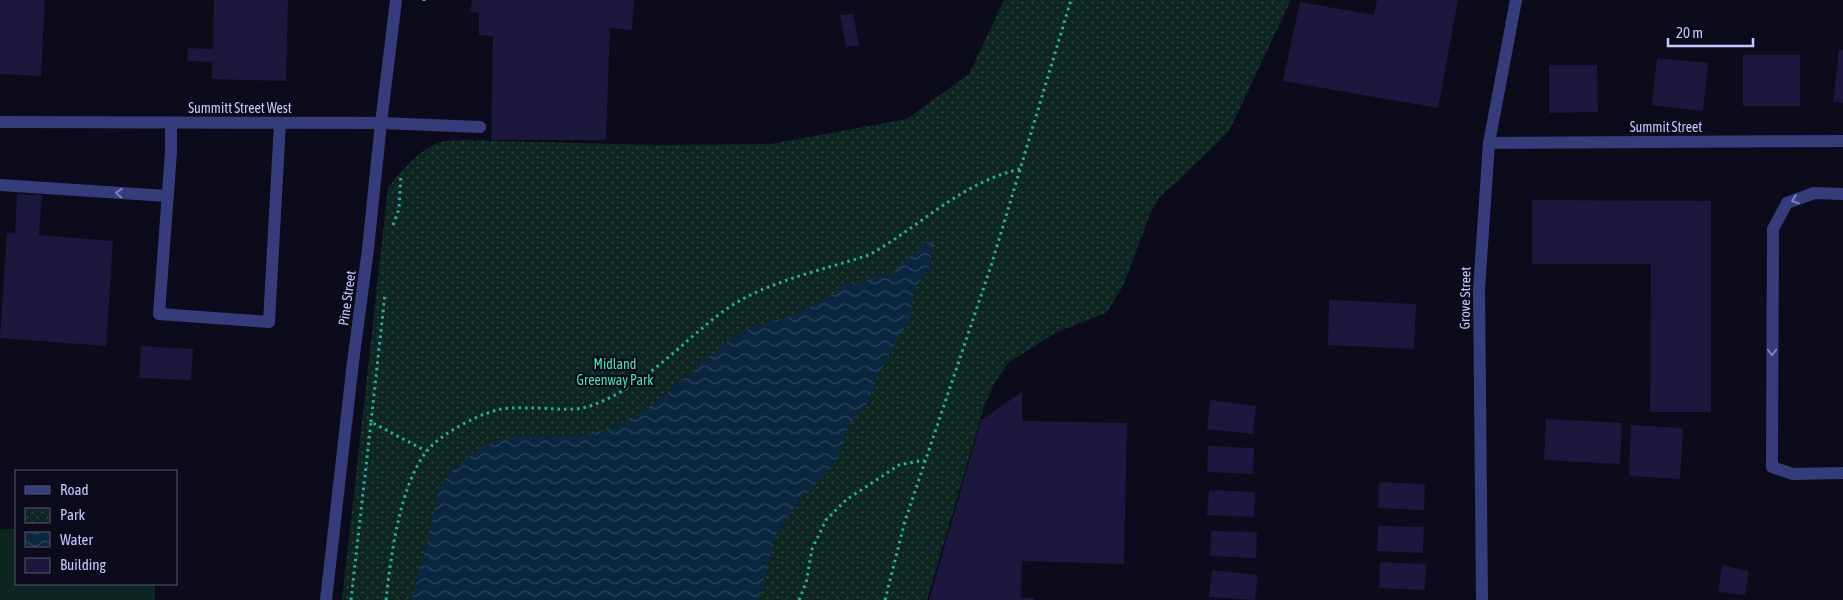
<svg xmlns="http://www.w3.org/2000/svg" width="1843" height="600" viewBox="0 0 1843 600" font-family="'Asap Condensed',sans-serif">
<defs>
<pattern id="park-dots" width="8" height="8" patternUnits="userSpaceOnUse" patternTransform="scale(1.25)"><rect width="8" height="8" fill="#0e2622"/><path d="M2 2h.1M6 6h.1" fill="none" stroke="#304443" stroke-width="1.8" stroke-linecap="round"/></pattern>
<pattern id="water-waves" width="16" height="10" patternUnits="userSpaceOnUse" patternTransform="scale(1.25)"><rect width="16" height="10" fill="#0b263f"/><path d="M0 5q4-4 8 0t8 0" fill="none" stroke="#2d445c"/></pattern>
</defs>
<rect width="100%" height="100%" fill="#0c0b1c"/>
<polygon fill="#0e2622" points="0,529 16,529 16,584 155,584 155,600 0,600"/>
<path fill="url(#park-dots)" d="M1004,0H1291L1229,131L1177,182L1161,195L1150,214L1123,286L1106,313L1057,332L1009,362L994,384L984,407L927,600H342L388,188C402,170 418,150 441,142C448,140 458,141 465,140L656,145L771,144L907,119L969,74Z"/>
<polygon fill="url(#water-waves)" points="926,241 935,245 931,256 931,264 914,290 910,317 878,375 867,404 850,423 835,464 797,504 777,532 758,600 411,600 423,558 439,489 448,474 477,450 495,441 524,435 580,436 614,428 658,401 731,338 751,327 788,317 805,309 830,296 843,285 857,284 875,277 893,273"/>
<g fill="#1b173d">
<polygon points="0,0 45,0 41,76 0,74"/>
<polygon points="214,0 288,0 286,81 212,79 212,62 187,61 188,48 213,49"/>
<polygon points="472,0 634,0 632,30 610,28 606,140 491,140 493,36 479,35 479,13 470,12"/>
<polygon points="1377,0 1458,0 1438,108 1283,81 1300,2 1374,15"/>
<polygon points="853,14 859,45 846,47 840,15"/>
<polygon points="1839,50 1843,50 1843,103 1833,102"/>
<rect x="1743" y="55" width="57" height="51"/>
<polygon points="1657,58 1708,63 1703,111 1652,105"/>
<polygon points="1549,65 1597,65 1598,112 1549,113"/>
<polygon points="17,194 42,195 39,235 113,241 106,346 0,338 7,233 15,234"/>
<polygon points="1532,200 1711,201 1711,412 1650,412 1651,264 1532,264"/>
<polygon points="1329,300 1416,304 1414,349 1328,345"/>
<polygon points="141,346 193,349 191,380 139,378"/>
<polygon points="1022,392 1022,421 1127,423 1124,564 1022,561 1021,598 1034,598 1034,600 929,600 981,420"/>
<polygon points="1210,400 1256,406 1253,434 1207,429"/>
<polygon points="1546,419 1622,423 1620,464 1544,460"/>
<polygon points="1631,425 1683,428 1680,479 1629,476"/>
<polygon points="1208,446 1254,448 1253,474 1207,472"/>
<polygon points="1379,482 1425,484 1424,510 1378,508"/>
<polygon points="1209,490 1255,492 1254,517 1207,515"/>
<polygon points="1378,526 1424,527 1423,553 1377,551"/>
<polygon points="1211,531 1257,532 1256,558 1210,556"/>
<polygon points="1380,562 1426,564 1425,590 1379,588"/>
<polygon points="1722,565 1749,571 1745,595 1718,592"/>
<polygon points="1212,570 1258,575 1255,600 1209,597"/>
</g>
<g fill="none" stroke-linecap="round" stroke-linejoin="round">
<g stroke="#2dac97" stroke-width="3" stroke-dasharray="2.5 4" stroke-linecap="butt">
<polyline points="424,1 424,0"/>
<polyline points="393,225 399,209 401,174"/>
<polyline points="371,422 385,294"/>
<polyline points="351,600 371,422 426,451"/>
<path d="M386,600C391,556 399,488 426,452C440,434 475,416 497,410C509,407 522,408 534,408C553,408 572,412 590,406C646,386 679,344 725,310C764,282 823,270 869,255C921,226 960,183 1020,169"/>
<polyline points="799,600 806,583 812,549 826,520 846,500 899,465 924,460"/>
<polyline points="885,600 905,521 991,266 1071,0"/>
</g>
<g stroke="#363b7b" stroke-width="12">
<polyline points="171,124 171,152 159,314 269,322 280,123"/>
<polyline points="0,185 167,196"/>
<polyline points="1843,194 1814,193 1787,203 1773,229 1772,467 1793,474 1843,473"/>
</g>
<g stroke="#363b7b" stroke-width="12">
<polyline points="0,122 381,123 480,127"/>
<polyline points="1489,143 1843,141"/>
<polyline points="326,600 353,362 368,249 381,123 396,0"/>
<polyline points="1482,600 1479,289 1489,143 1516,0"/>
</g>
</g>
<defs><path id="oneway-chevron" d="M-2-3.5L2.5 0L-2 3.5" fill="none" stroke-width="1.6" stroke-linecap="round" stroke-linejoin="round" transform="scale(1.25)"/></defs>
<g stroke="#7e80bd">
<use href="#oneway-chevron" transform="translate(119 193) rotate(-176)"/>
<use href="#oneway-chevron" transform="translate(1795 200) rotate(161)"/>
<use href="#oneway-chevron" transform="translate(1772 352) rotate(90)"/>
</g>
<g text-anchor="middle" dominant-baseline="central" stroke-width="4.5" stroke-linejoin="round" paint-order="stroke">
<g font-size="14" fill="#c7c6ff" stroke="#0c0b1c">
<text x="240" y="108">Summitt Street West</text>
<text x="1666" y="127">Summit Street</text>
<text transform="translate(347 298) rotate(-82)">Pine Street</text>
<text transform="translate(1465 298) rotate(-89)">Grove Street</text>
</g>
<g font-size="14" fill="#54ddac" stroke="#0c0b1c">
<text x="615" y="364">Midland<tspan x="615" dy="16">Greenway Park</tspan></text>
</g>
</g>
<rect x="15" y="470" width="162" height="115" fill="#0c0b1c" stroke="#575677"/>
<rect x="25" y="486" width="25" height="8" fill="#363b7b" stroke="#575677"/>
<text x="60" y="495" font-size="15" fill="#c7c6ff">Road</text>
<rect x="25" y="508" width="25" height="15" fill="url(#park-dots)" stroke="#575677"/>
<text x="60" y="520" font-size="15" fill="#c7c6ff">Park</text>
<rect x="25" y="532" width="25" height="15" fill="url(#water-waves)" stroke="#575677"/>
<text x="60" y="545" font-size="15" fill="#c7c6ff">Water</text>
<rect x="25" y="558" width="25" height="15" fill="#1b173d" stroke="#575677"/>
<text x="60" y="570" font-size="15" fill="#c7c6ff">Building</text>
<path d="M1668 38v8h85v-8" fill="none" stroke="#c7c6ff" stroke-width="2.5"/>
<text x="1676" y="38" font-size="15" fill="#c7c6ff" stroke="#0c0b1c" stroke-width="4" paint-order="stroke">20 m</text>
</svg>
